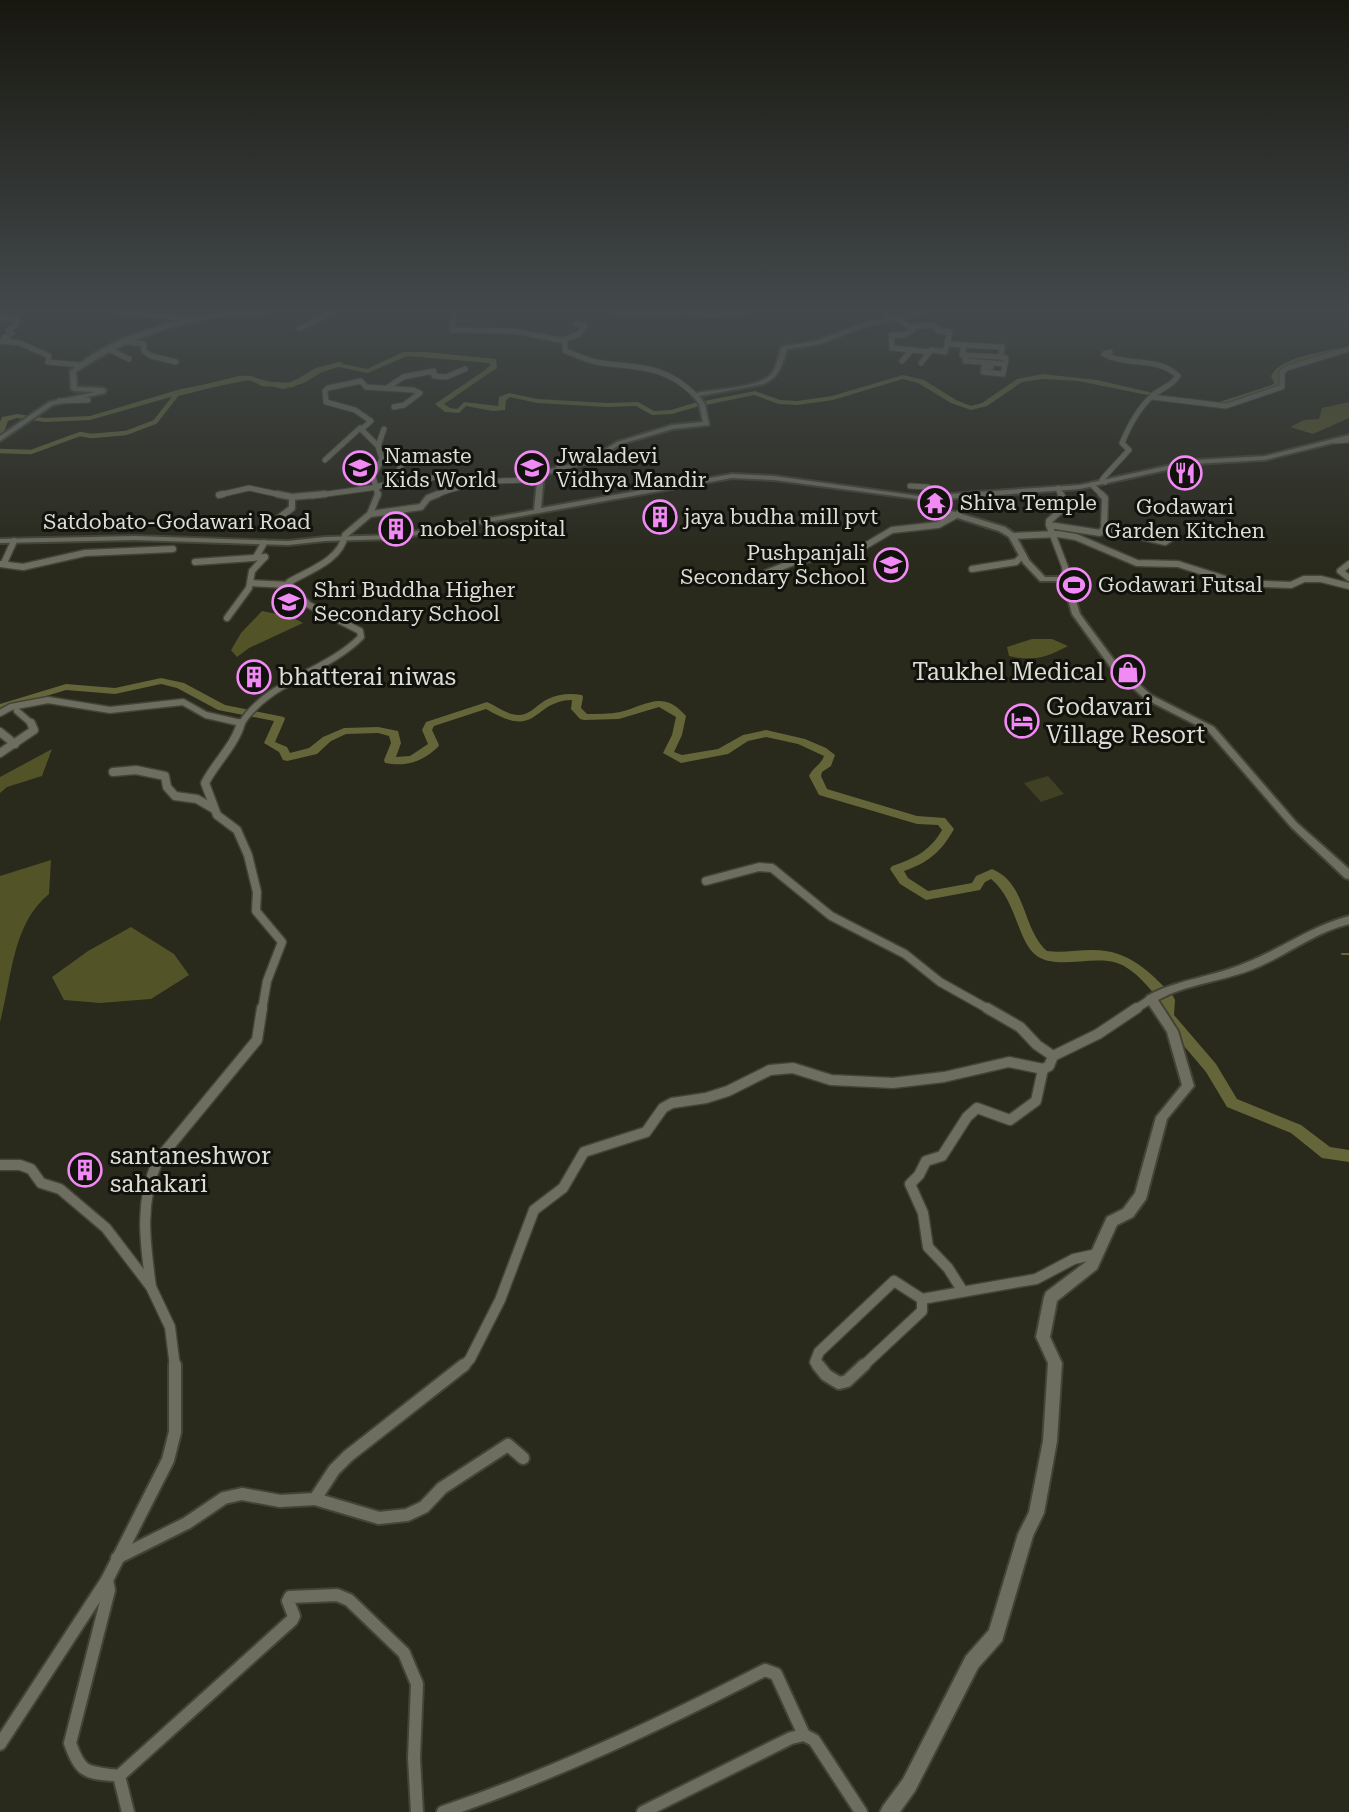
<svg xmlns="http://www.w3.org/2000/svg" width="1349" height="1812" viewBox="0 0 1349 1812" font-family="'Roboto Serif',serif">
<rect width="100%" height="100%" fill="#29291c"/>
<polygon fill="#404025" points="1048,776 1064,794 1041,802 1024,783"/>
<g fill="#535328">
<polygon points="1349,402 1349,418 1313,434 1290,427 1304,420 1319,419 1322,408"/>
<polygon points="262,611 292,617 303,623 249,648 237,657 231,650 241,633"/>
<path d="M1032,639H1052L1068,646C1047,657 1033,662 1009,656L1007,647Z"/>
<polygon points="52,749 42,776 7,787 0,793 0,777"/>
<path d="M51,860L49,894C12,924 12,978 0,1022V876Z"/>
<polygon points="131,927 174,954 189,975 151,999 100,1003 64,1000 52,977 88,951"/>
</g>
<g fill="none" stroke-linecap="round" stroke-linejoin="round">
<polyline stroke="#646539" stroke-width="2" points="1342,954 1349,954"/>
<polyline stroke="#646539" stroke-width="4.5" points="0,451 31,452 80,434 91,436 126,433 155,422 177,394 240,378 251,378 263,384 292,385 315,371 340,364"/>
<g fill="#646539" fill-rule="evenodd">
<path d="M1349,346V350C1328,355 1291,357 1279,376L1282,384C1267,396 1239,403 1220,405L1216,403L1272,385L1274,383L1271,376C1280,356 1329,351 1349,346Z"/>
<polygon points="403,352 426,352 496,359 497,368 444,404 450,408 457,409 464,402 498,406 499,397 509,393 537,399 607,403 638,402 654,411 671,410 694,403 755,391 780,400 797,401 832,396 903,375 924,380 956,400 971,406 982,403 1017,379 1043,374 1097,380 1171,397 1167,399 1078,381 1043,379 1022,382 987,406 971,410 951,403 918,383 903,379 833,400 797,405 779,404 754,395 696,407 672,414 652,415 636,406 607,407 537,403 510,397 506,400 505,410 493,411 466,406 459,413 445,412 435,404 485,370 490,365 490,363 407,356 368,373 338,367 322,372 304,383 283,389 248,380 185,393 90,420 45,422 17,418 8,421 4,432 0,434 0,422 2,417 17,414 45,418 90,416 181,389 248,376 283,385 298,379 316,368 338,363 367,369"/>
<path d="M161,678L184,683L225,705L284,717L285,719L275,742L287,747L290,753L309,748L323,737L344,728L378,727L398,731L401,743L396,757L410,756L428,744L422,730L426,722L487,702C497,706 507,715 518,715C530,716 538,703 548,699C558,694 570,693 582,695L583,697L581,708L587,714C598,714 609,714 620,712C647,705 663,689 686,716L682,735L674,752L682,755L718,749L743,735L766,730L805,739L826,748L835,755L831,766L822,772L821,776L827,789L917,816L945,818L954,829C942,851 928,863 904,871L908,878L928,891L972,883L976,876L992,869C1027,883 1022,929 1047,951C1062,953 1077,950 1093,950C1129,950 1149,971 1173,996L1175,1000L1174,1015L1216,1064L1237,1099L1301,1125L1330,1147L1349,1150V1162L1322,1158L1291,1133L1227,1107L1206,1072L1162,1020L1160,1016L1161,1002C1149,988 1135,969 1117,963C1093,955 1057,970 1037,956C1017,942 1017,900 991,879L985,882L980,890L926,900L900,884L890,869L892,866C914,859 931,850 942,830L938,825L917,824L819,795L809,776C813,767 821,765 824,756L798,744L766,737L748,741L728,754L681,763L663,753L672,735L676,717L659,707L619,719L584,720L580,719L571,709L572,700C531,701 540,741 486,709L434,726L432,730L439,745L438,747C422,762 406,767 385,763L384,760L391,743L389,736L378,733L346,734L331,741L317,754L287,761L283,760L279,752L264,743L274,721L218,710L177,688L161,684L115,694L66,690L0,710V704L66,684L115,688Z"/>
</g>
<defs>
<g id="street-far4">
<polyline points="118,312 191,319"/>
<path d="M455,312L452,330L514,331L565,341V351C577,355 590,362 602,363C640,368 665,365 695,395"/>
<polyline points="886,312 889,319"/>
<polyline points="0,317 18,319 16,325 8,330 12,333 4,337 9,340"/>
<polyline points="896,318 910,327 932,325 939,331 950,332 945,352 931,350 921,363"/>
<polyline points="911,328 913,330 903,335 891,335 892,348 930,352"/>
<polyline points="299,329 332,312"/>
<polyline points="563,340 579,334 585,325 576,324"/>
<polyline points="0,341 20,343 49,356 48,362 81,365"/>
<polyline points="127,342 144,344 144,351 151,356 176,362"/>
<polyline points="948,344 1002,347 1001,357 962,355 964,345"/>
<polyline points="110,350 129,359"/>
<polyline points="966,355 965,361 1005,364 1006,358 1001,357"/>
<polyline points="902,361 912,350"/>
<polyline points="991,367 984,367 983,372 1003,374 1005,364"/>
<polyline points="387,388 403,377 434,371 434,376 446,377 465,369"/>
<polyline points="1152,397 1226,406 1282,387 1282,372 1287,368 1349,349"/>
<polyline points="59,401 88,400"/>
<polyline points="362,429 371,421 355,410 326,402 325,391 328,388 361,381 366,387 413,390 420,393 404,405 394,407"/>
<polyline points="1335,441 1349,440"/>
<polyline points="382,459 403,462 399,470"/>
<polyline points="325,460 360,428 378,446"/>
<polyline points="559,467 564,477 580,475"/>
<path d="M1105,482L1102,480L1105,476L1129,450L1122,443C1129,426 1138,409 1152,396C1161,388 1171,387 1178,376C1158,356 1128,367 1104,354L1110,352"/>
<polyline points="1092,485 1103,496"/>
<polyline points="378,486 437,477 444,482 446,491 434,496"/>
<polyline points="910,486 928,487 930,496"/>
<polyline points="1058,488 1061,496"/>
<polyline points="446,491 477,482 523,480 541,474"/>
<polyline points="219,495 249,488 286,496"/>
<polyline points="312,496 378,487"/>
<polyline points="378,496 373,476 382,459 378,446 384,429"/>
</g>
<g id="street-far3">
<polyline points="277,494 292,497 325,494"/>
<polyline points="929,494 930,497"/>
<polyline points="1061,494 1066,506 1049,521 1049,525 1065,567 1066,579"/>
<polyline points="219,495 223,494"/>
<polyline points="370,514 421,507 428,498 438,494"/>
<polyline points="279,518 292,508 292,497"/>
<polyline points="1049,525 1100,533 1104,528 1105,498 1101,494"/>
<polyline points="1104,528 1165,542 1172,537 1171,533"/>
<polyline points="1012,536 1058,534 1076,537 1137,563 1178,564 1238,583 1291,585 1304,579 1321,579 1349,586"/>
<polyline points="256,557 264,543"/>
<polyline points="195,562 265,557"/>
<polyline points="4,563 14,541"/>
<polyline points="0,564 23,567 85,553 173,549"/>
<polyline points="1349,564 1340,571 1349,578"/>
<polyline points="972,569 1016,562 1023,555"/>
<polyline points="746,581 794,562 860,549 892,530 938,525 958,514"/>
<polyline points="251,583 289,585"/>
<polyline points="227,618 249,588 252,571 265,557"/>
<polyline points="17,711 32,724"/>
<polyline points="0,713 11,707 48,700 110,710 183,702 206,715 241,723"/>
<path d="M241,724C269,680 325,673 361,637L360,631L309,605L293,591L289,582C310,570 341,560 345,535L370,514L378,494"/>
</g>
<g id="street-far2">
<path d="M241,723C235,745 216,762 205,783L217,815L237,830L248,855L257,892L256,911L282,942L267,981L262,1010"/>
<polyline points="0,732 15,744"/>
<polyline points="0,753 34,730 31,723"/>
<polyline points="113,772 136,770 165,776 167,787 175,796 197,799 214,809"/>
<polyline points="706,881 759,867 772,868 831,916 905,954 940,982 990,1010"/>
<polyline points="1134,1010 1151,999"/>
</g>
<g id="street-far1">
<polyline points="987,1008 1020,1027 1037,1045 1053,1056"/>
<polyline points="0,1165 20,1165 31,1169 41,1183 60,1189 106,1228 151,1287 170,1327 175,1367"/>
<path d="M151,1287C145,1242 139,1202 158,1160L257,1040L262,1008"/>
<polyline points="962,1290 948,1268 928,1247 923,1213 910,1184 919,1175 926,1161 942,1156 967,1117 977,1108 1010,1120 1036,1101 1043,1069"/>
<polyline points="922,1299 1036,1279 1074,1259 1097,1254"/>
<polyline points="463,1367 470,1359 500,1300 534,1210 563,1188 584,1152 646,1132 663,1108 672,1103 706,1098 728,1091 770,1070 793,1068 831,1080 893,1083 944,1077 1009,1062 1043,1069 1049,1066 1053,1056 1098,1034 1137,1008"/>
<polyline points="819,1367 815,1362 819,1352 894,1281 922,1299"/>
<polyline points="862,1367 922,1311 922,1299"/>
</g>
<g id="street">
<polyline points="818,1365 826,1375 839,1383 847,1381 864,1365"/>
<polyline points="315,1499 379,1518 407,1515 424,1507 442,1488 508,1445 523,1458"/>
<polyline points="117,1558 187,1523 224,1498 242,1494 280,1501 315,1499 334,1470 348,1456 464,1365"/>
<path d="M107,1580L109,1590L70,1743C81,1775 87,1772 119,1776L128,1812"/>
<polyline points="0,1744 107,1580 168,1460 175,1432 175,1365"/>
<polyline points="119,1776 292,1620 294,1616 288,1601 290,1597 337,1595 349,1600 404,1653 417,1684 414,1758 417,1812"/>
<path d="M443,1812C555,1774 660,1724 765,1670L776,1674L804,1735"/>
<polyline points="643,1812 791,1738 804,1735 814,1740 861,1812"/>
</g>
<g id="secondary">
<path d="M224,312H271C256,318 234,314 217,317C166,325 119,343 76,372L77,387L103,388L106,390L105,393L53,405L0,441V436L49,402L95,392L74,391L71,389L70,371C111,336 171,320 224,312Z"/>
<polygon points="610,312 699,312 707,313 748,312 745,314 707,317 688,313 643,316 613,314"/>
<path d="M916,312H925L867,326L819,344L787,349C782,365 780,377 763,384L699,396L705,404L709,425L673,429L621,444L592,462L544,475L541,508L732,474L774,476L919,496L1080,485L1194,460L1265,456L1349,435V439L1265,460L1194,464L1080,489L932,500L935,506L1005,527L1015,534L1029,560L1045,577H1069L1080,614L1117,664L1151,695L1214,727L1297,823L1349,869V879L1345,878L1291,827L1208,731L1145,699L1111,668L1072,614L1063,581H1040L1023,563L1009,537L999,531L929,509L925,500L774,480L732,478L395,539L325,541L288,545L135,540L0,543V539L135,536L288,541L325,537L395,535L534,510L538,472L588,460L617,442L672,425L703,422L699,404L692,395L693,394C711,389 761,389 772,373C777,366 778,355 782,347L816,341L863,324Z"/>
<path d="M1349,916V924C1313,933 1285,957 1251,970C1220,982 1187,984 1158,1000L1178,1031L1194,1086L1167,1119L1146,1199L1133,1217L1117,1225L1097,1269L1057,1301L1050,1337L1062,1363L1057,1441L1044,1513L1033,1536L1002,1641L978,1668L915,1791L900,1812H880L883,1806L903,1779L966,1656L989,1630L1018,1534L1029,1512L1043,1441L1048,1363L1036,1337L1044,1297L1046,1292L1087,1261L1107,1217L1123,1209L1135,1193L1156,1117L1182,1085L1167,1032L1145,999L1147,996C1178,979 1213,977 1245,963C1281,949 1311,926 1349,916Z"/>
</g>
</defs>
<use href="#street-far4" stroke="#434338" stroke-width="7"/>
<use href="#street-far3" stroke="#434338" stroke-width="9"/>
<use href="#street-far2" stroke="#434338" stroke-width="11"/>
<use href="#street-far1" stroke="#434338" stroke-width="13"/>
<use href="#street" stroke="#434338" stroke-width="16"/>
<use href="#secondary" stroke="#434338" stroke-width="4"/>
<use href="#street-far4" stroke="#6d6e5f" stroke-width="5"/>
<use href="#street-far3" stroke="#6d6e5f" stroke-width="6"/>
<use href="#street-far2" stroke="#6d6e5f" stroke-width="8"/>
<use href="#street-far1" stroke="#6d6e5f" stroke-width="10"/>
<use href="#street" stroke="#6d6e5f" stroke-width="12"/>
<use href="#secondary" fill="#6d6e5f" fill-rule="evenodd"/>
</g>
<linearGradient id="sky" x2="0" y2="1"><stop stop-color="#17170f"/><stop offset="0.55" stop-color="#43494b"/><stop offset="1" stop-color="#43494b" stop-opacity="0"/></linearGradient>
<rect width="1349" height="565" fill="url(#sky)"/>
<defs>
<symbol id="school-ring" viewBox="-11 -11 22 22"><circle r="9.5" fill="#11120c" stroke="#f18af4" stroke-width="1.5"/><path d="M0-5L7-2L0 1L-7-2ZM-4 1L0 2.5L4 1V4Q0 6-4 4Z" fill="#f18af4"/></symbol>
<symbol id="restaurant-ring" viewBox="-11 -11 22 22"><circle r="9.5" fill="#11120c" stroke="#f18af4" stroke-width="1.5"/><path d="M-5-6h1v4h1v-4h1v4h1v-4h1v5L-1.5 .5V6h-2V.5L-5-1ZM5-6V6H3V1.5H1.5Q1.5-4 5-6Z" fill="#f18af4"/></symbol>
<symbol id="temple-ring" viewBox="-11 -11 22 22"><circle r="9.5" fill="#11120c" stroke="#f18af4" stroke-width="1.5"/><path d="M0-6L5-2H3V0L6.5 2.5H4V6H1.5V3h-3V6H-4V2.5H-6.5L-3 0V-2H-5Z" fill="#f18af4"/></symbol>
<symbol id="building-ring" viewBox="-11 -11 22 22"><circle r="9.5" fill="#11120c" stroke="#f18af4" stroke-width="1.5"/><path d="M-4-6H4V6H1V3H-1V6H-4ZM-2.5-4.3h1.7v1.8h-1.7ZM.8-4.3h1.7v1.8H.8ZM-2.5-1h1.7V.8h-1.7ZM.8-1h1.7V.8H.8Z" fill="#f18af4"/></symbol>
<symbol id="stadium-ring" viewBox="-11 -11 22 22"><circle r="9.5" fill="#11120c" stroke="#f18af4" stroke-width="1.5"/><path d="M0-5a6.5 5 0 1 0 0 10a6.5 5 0 1 0 0-10ZM-3.5-1.8h7v3.6h-7Z" fill="#f18af4"/></symbol>
<symbol id="shop-ring" viewBox="-11 -11 22 22"><circle r="9.5" fill="#11120c" stroke="#f18af4" stroke-width="1.5"/><path d="M-5-2.5h2.3a2.7 3.5 0 0 1 5.4 0H5L5.5 6h-11ZM-1.5-2.5h3a1.5 2.3 0 0 0-3 0Z" fill="#f18af4"/></symbol>
<symbol id="hotel-ring" viewBox="-11 -11 22 22"><circle r="9.5" fill="#11120c" stroke="#f18af4" stroke-width="1.5"/><path d="M-6-4.5h1.5V1H6V5H4.5V3h-9V5H-6ZM-4 0a1.8 1.8 0 1 1 3.6 0ZM.5 0V-2.5h3Q6-2.5 6 0Z" fill="#f18af4"/></symbol>
</defs>
<g fill-rule="evenodd">
<use href="#school-ring" x="341" y="449" width="38" height="38"/>
<use href="#school-ring" x="513" y="449" width="38" height="38"/>
<use href="#restaurant-ring" x="1166" y="454" width="38" height="38"/>
<use href="#temple-ring" x="916" y="484" width="38" height="38"/>
<use href="#building-ring" x="641" y="498" width="38" height="38"/>
<use href="#building-ring" x="377" y="510" width="38" height="38"/>
<use href="#school-ring" x="872" y="546" width="38" height="38"/>
<use href="#stadium-ring" x="1055" y="566" width="38" height="38"/>
<use href="#school-ring" x="270" y="583" width="38" height="38"/>
<use href="#shop-ring" x="1109" y="653" width="38" height="38"/>
<use href="#building-ring" x="235" y="658" width="38" height="38"/>
<use href="#hotel-ring" x="1003" y="702" width="38" height="38"/>
<use href="#building-ring" x="66" y="1151" width="38" height="38"/>
</g>
<g text-anchor="middle" dominant-baseline="central" stroke-width="6" stroke-linejoin="round" paint-order="stroke">
<g font-size="21" fill="#ddddd5" stroke="#11120c" text-anchor="start">
<text x="384" y="456">Namaste<tspan x="384" dy="24">Kids World</tspan></text>
<text x="556" y="456">Jwaladevi<tspan x="556" dy="24">Vidhya Mandir</tspan></text>
<text x="960" y="503">Shiva Temple</text>
<text x="1185" y="507" text-anchor="middle">Godawari<tspan x="1185" dy="24">Garden Kitchen</tspan></text>
<text x="684" y="517">jaya budha mill pvt</text>
<text x="420" y="529">nobel hospital</text>
<text x="866" y="553" text-anchor="end">Pushpanjali<tspan x="866" dy="24">Secondary School</tspan></text>
<text x="1098" y="585">Godawari Futsal</text>
<text x="314" y="590">Shri Buddha Higher<tspan x="314" dy="24">Secondary School</tspan></text>
</g>
<g font-size="21" fill="#ddddd5" stroke="#11120c">
<text x="177" y="522">Satdobato-Godawari Road</text>
</g>
<g font-size="24" fill="#ddddd5" stroke="#11120c" text-anchor="start">
<text x="1104" y="672" text-anchor="end">Taukhel Medical</text>
<text x="278" y="677">bhatterai niwas</text>
<text x="1046" y="707">Godavari<tspan x="1046" dy="28">Village Resort</tspan></text>
<text x="110" y="1156">santaneshwor<tspan x="110" dy="28">sahakari</tspan></text>
</g>
</g>
</svg>
